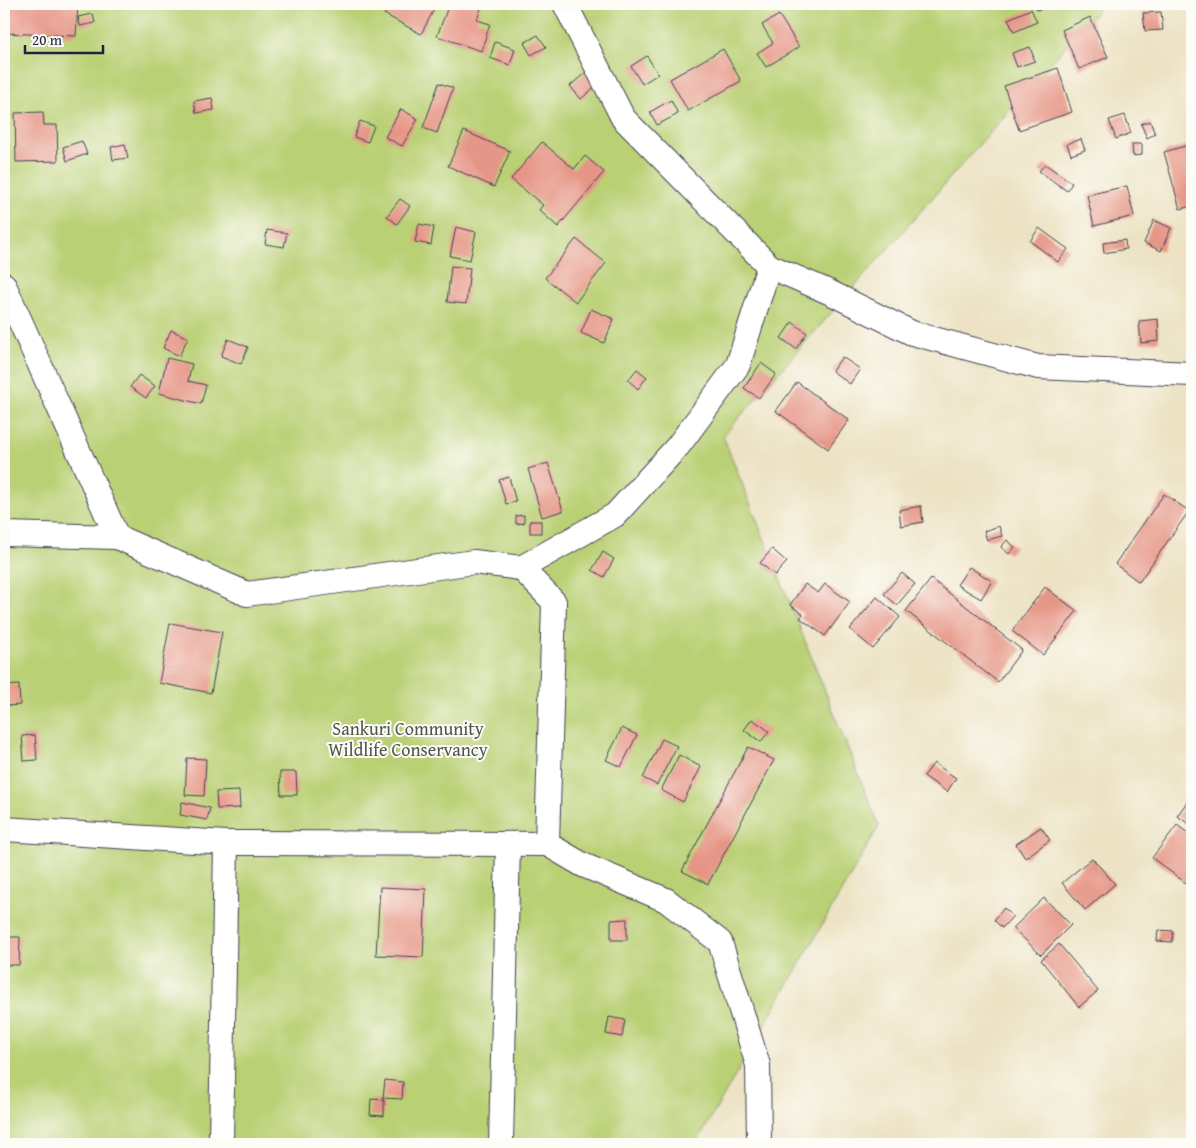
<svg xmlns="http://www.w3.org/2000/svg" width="1196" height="1148" viewBox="0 0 1196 1148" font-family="'Gentium Book Plus',serif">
<rect width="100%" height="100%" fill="#fdfcf7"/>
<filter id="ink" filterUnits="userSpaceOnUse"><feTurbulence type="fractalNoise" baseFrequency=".02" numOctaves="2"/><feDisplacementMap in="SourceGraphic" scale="10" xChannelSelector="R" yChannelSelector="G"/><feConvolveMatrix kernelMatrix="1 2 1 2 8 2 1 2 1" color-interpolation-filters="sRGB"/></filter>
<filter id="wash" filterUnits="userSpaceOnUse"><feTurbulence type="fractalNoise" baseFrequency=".0096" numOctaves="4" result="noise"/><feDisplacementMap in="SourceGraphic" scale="20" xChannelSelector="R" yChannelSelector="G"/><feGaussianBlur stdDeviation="1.12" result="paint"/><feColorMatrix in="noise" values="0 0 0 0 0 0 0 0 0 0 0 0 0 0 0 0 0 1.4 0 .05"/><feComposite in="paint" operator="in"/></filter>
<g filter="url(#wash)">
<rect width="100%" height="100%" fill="#ede3c4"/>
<polygon fill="#bad075" stroke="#6e7958" points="4,4 1103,4 723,436 879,826 696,1144 4,1144"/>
<g id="blocks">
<g fill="#e69686">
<polygon points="4,4 78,4 76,36 4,33"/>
<polygon points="390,4 437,4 421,34 384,14"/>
<polygon points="449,4 468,4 481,8 477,20 490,24 481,51 437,36"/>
<polygon points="1035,4 1054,4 1037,10"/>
<polygon points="1031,9 1037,22 1014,32 1008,19"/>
<polygon points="1161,12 1163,30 1145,31 1143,13"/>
<polygon points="93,14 95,23 80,26 78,17"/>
<polygon points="779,15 799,47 766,67 757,53 773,43 762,25"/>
<polygon points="1090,17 1108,57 1079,69 1062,30"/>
<polygon points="538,35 546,47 531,55 524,43"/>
<polygon points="495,42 515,49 510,65 490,58"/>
<polygon points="1030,47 1035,61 1017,67 1012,53"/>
<polygon points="723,49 741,81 688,111 670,79"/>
<polygon points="647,56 658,74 642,84 631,66"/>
<polygon points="1058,68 1072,112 1019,130 1004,86"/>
<polygon points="586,72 598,84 581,99 570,86"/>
<polygon points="439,83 453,88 437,133 423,128"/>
<polygon points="212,98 214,110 196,113 194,101"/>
<polygon points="671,100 678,114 657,125 650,112"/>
<polygon points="401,109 418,119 402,146 385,137"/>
<polygon points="43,112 44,125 57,125 58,161 16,162 15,113"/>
<polygon points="1125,115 1131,133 1116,139 1109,120"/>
<polygon points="360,121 374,126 368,142 354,137"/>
<polygon points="1150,121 1155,134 1147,138 1141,124"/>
<polygon points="464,131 510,151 494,187 448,166"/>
<polygon points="1081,139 1085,150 1071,155 1067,144"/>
<polygon points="82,141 87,154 67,161 63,147"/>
<polygon points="542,142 574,169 585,156 604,172 558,227 539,210 543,205 511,179"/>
<polygon points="125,144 128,158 113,160 111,147"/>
<polygon points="1132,144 1142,144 1142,155 1133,156"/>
<polygon points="1192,144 1192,206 1180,209 1164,152"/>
<polygon points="1045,164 1072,183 1067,191 1039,171"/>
<polygon points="1127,186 1134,216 1094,226 1087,195"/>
<polygon points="400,199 410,206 397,224 387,216"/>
<polygon points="1154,220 1171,228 1161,251 1144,243"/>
<polygon points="419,224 434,227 431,245 415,242"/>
<polygon points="456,227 476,232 470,260 450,256"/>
<polygon points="1039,228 1068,249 1058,262 1030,241"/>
<polygon points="267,230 287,233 284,247 265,244"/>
<polygon points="576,239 606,263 576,302 545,278"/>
<polygon points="1125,240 1126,249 1104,253 1103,243"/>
<polygon points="451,266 470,268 466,304 447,302"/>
<polygon points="591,309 614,319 604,343 581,333"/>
<polygon points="1158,319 1159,341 1141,343 1139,321"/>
<polygon points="792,322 807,333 796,349 781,338"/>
<polygon points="171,330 188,338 179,356 163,348"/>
<polygon points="228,339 248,347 241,364 221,356"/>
<polygon points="842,357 860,369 850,384 832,371"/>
<polygon points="167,358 192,364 188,381 206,385 201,404 159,393"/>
<polygon points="761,363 776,374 759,398 744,388"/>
<polygon points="637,369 647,377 638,389 628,380"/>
<polygon points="139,375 155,386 146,398 130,387"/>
<polygon points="797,382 849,420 828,449 776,411"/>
<polygon points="548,463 563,511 542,517 528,469"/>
<polygon points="509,477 516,502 506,504 499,480"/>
<polygon points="1164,494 1189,511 1139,582 1115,564"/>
<polygon points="921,506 923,522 901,526 899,510"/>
<polygon points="524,515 524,523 516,524 516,516"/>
<rect x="530" y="521" width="11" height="12"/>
<polygon points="999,526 1002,536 987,540 984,531"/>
<polygon points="1007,540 1015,547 1009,554 1001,547"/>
<polygon points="772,549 787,562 775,575 760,563"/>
<polygon points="603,552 614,559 604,577 592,570"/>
<polygon points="969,567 992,581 981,599 957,585"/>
<polygon points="902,573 915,584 897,605 884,594"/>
<polygon points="931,579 1022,650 998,682 906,611"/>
<polygon points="805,584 818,593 825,584 850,602 825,636 800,618 803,614 790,605"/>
<polygon points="1045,587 1077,611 1043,655 1012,631"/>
<polygon points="877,597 900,617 873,649 850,629"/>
<polygon points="170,623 222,632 211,693 159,683"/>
<polygon points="19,685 20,705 4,706 4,686"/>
<polygon points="752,719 769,731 761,742 744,730"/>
<polygon points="622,728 637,735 621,767 606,760"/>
<polygon points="35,735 37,760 24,761 22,736"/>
<polygon points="662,739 677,746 657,785 643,778"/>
<polygon points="748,747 774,760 708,884 682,871"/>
<polygon points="679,755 701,767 683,802 661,790"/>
<polygon points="187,758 206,759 204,796 185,795"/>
<polygon points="934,763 956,778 947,792 924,776"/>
<polygon points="280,772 296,772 297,795 281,795"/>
<polygon points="239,791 240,808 217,809 216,792"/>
<polygon points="182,802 210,808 207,820 180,815"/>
<polygon points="1187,802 1192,805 1192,826 1177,816"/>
<polygon points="1177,825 1192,836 1192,876 1187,884 1152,858"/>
<polygon points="1041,827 1050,840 1025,858 1016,844"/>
<polygon points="1092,858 1115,884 1085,910 1062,883"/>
<polygon points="380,887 426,889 423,957 376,955"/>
<polygon points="1044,898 1071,925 1041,955 1013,928"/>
<polygon points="1004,908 1013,916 1002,928 994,920"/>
<polygon points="627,919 627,940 611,940 611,920"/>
<polygon points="1158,930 1173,931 1172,942 1157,941"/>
<polygon points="4,937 20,937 19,965 4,965"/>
<polygon points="1059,944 1098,991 1079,1007 1041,960"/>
<polygon points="609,1017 625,1020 622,1037 606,1034"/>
<polygon points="385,1080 403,1082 402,1099 383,1098"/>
<polygon points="371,1099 384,1100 384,1116 370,1115"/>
</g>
</g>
</g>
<g filter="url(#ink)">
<use href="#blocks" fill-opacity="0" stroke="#403f50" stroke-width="1"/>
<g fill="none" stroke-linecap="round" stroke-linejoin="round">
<defs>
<g id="street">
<polyline points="565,4 623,118 769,266"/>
<polyline points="4,285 117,537 247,594 474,562 521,568 554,602 547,844 583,865 666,900 720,942 758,1065 759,1144"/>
<polyline points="4,534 117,537"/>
<polyline points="521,568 615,515 678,446 738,365 769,266 829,292 912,333 1038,367 1192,374"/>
<polyline points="4,829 226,843"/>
<polyline points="221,1144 226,843 547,844"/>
<polyline points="501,1144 508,844"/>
</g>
</defs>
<use href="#street" stroke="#403f50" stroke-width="26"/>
<use href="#street" stroke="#fff" stroke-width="24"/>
</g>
</g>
<g text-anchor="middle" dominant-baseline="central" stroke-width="4" stroke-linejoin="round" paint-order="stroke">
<g font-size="18" fill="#50564c" stroke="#fdfcf7">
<text x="408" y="728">Sankuri Community<tspan x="408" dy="21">Wildlife Conservancy</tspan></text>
</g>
</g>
<rect width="1196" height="1148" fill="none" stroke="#fdfcf7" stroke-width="20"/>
<path d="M25 45v8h78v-8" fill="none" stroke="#22223b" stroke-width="2.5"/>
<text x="32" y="45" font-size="15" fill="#22223b" stroke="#fdfcf7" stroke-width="4" paint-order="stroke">20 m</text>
</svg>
